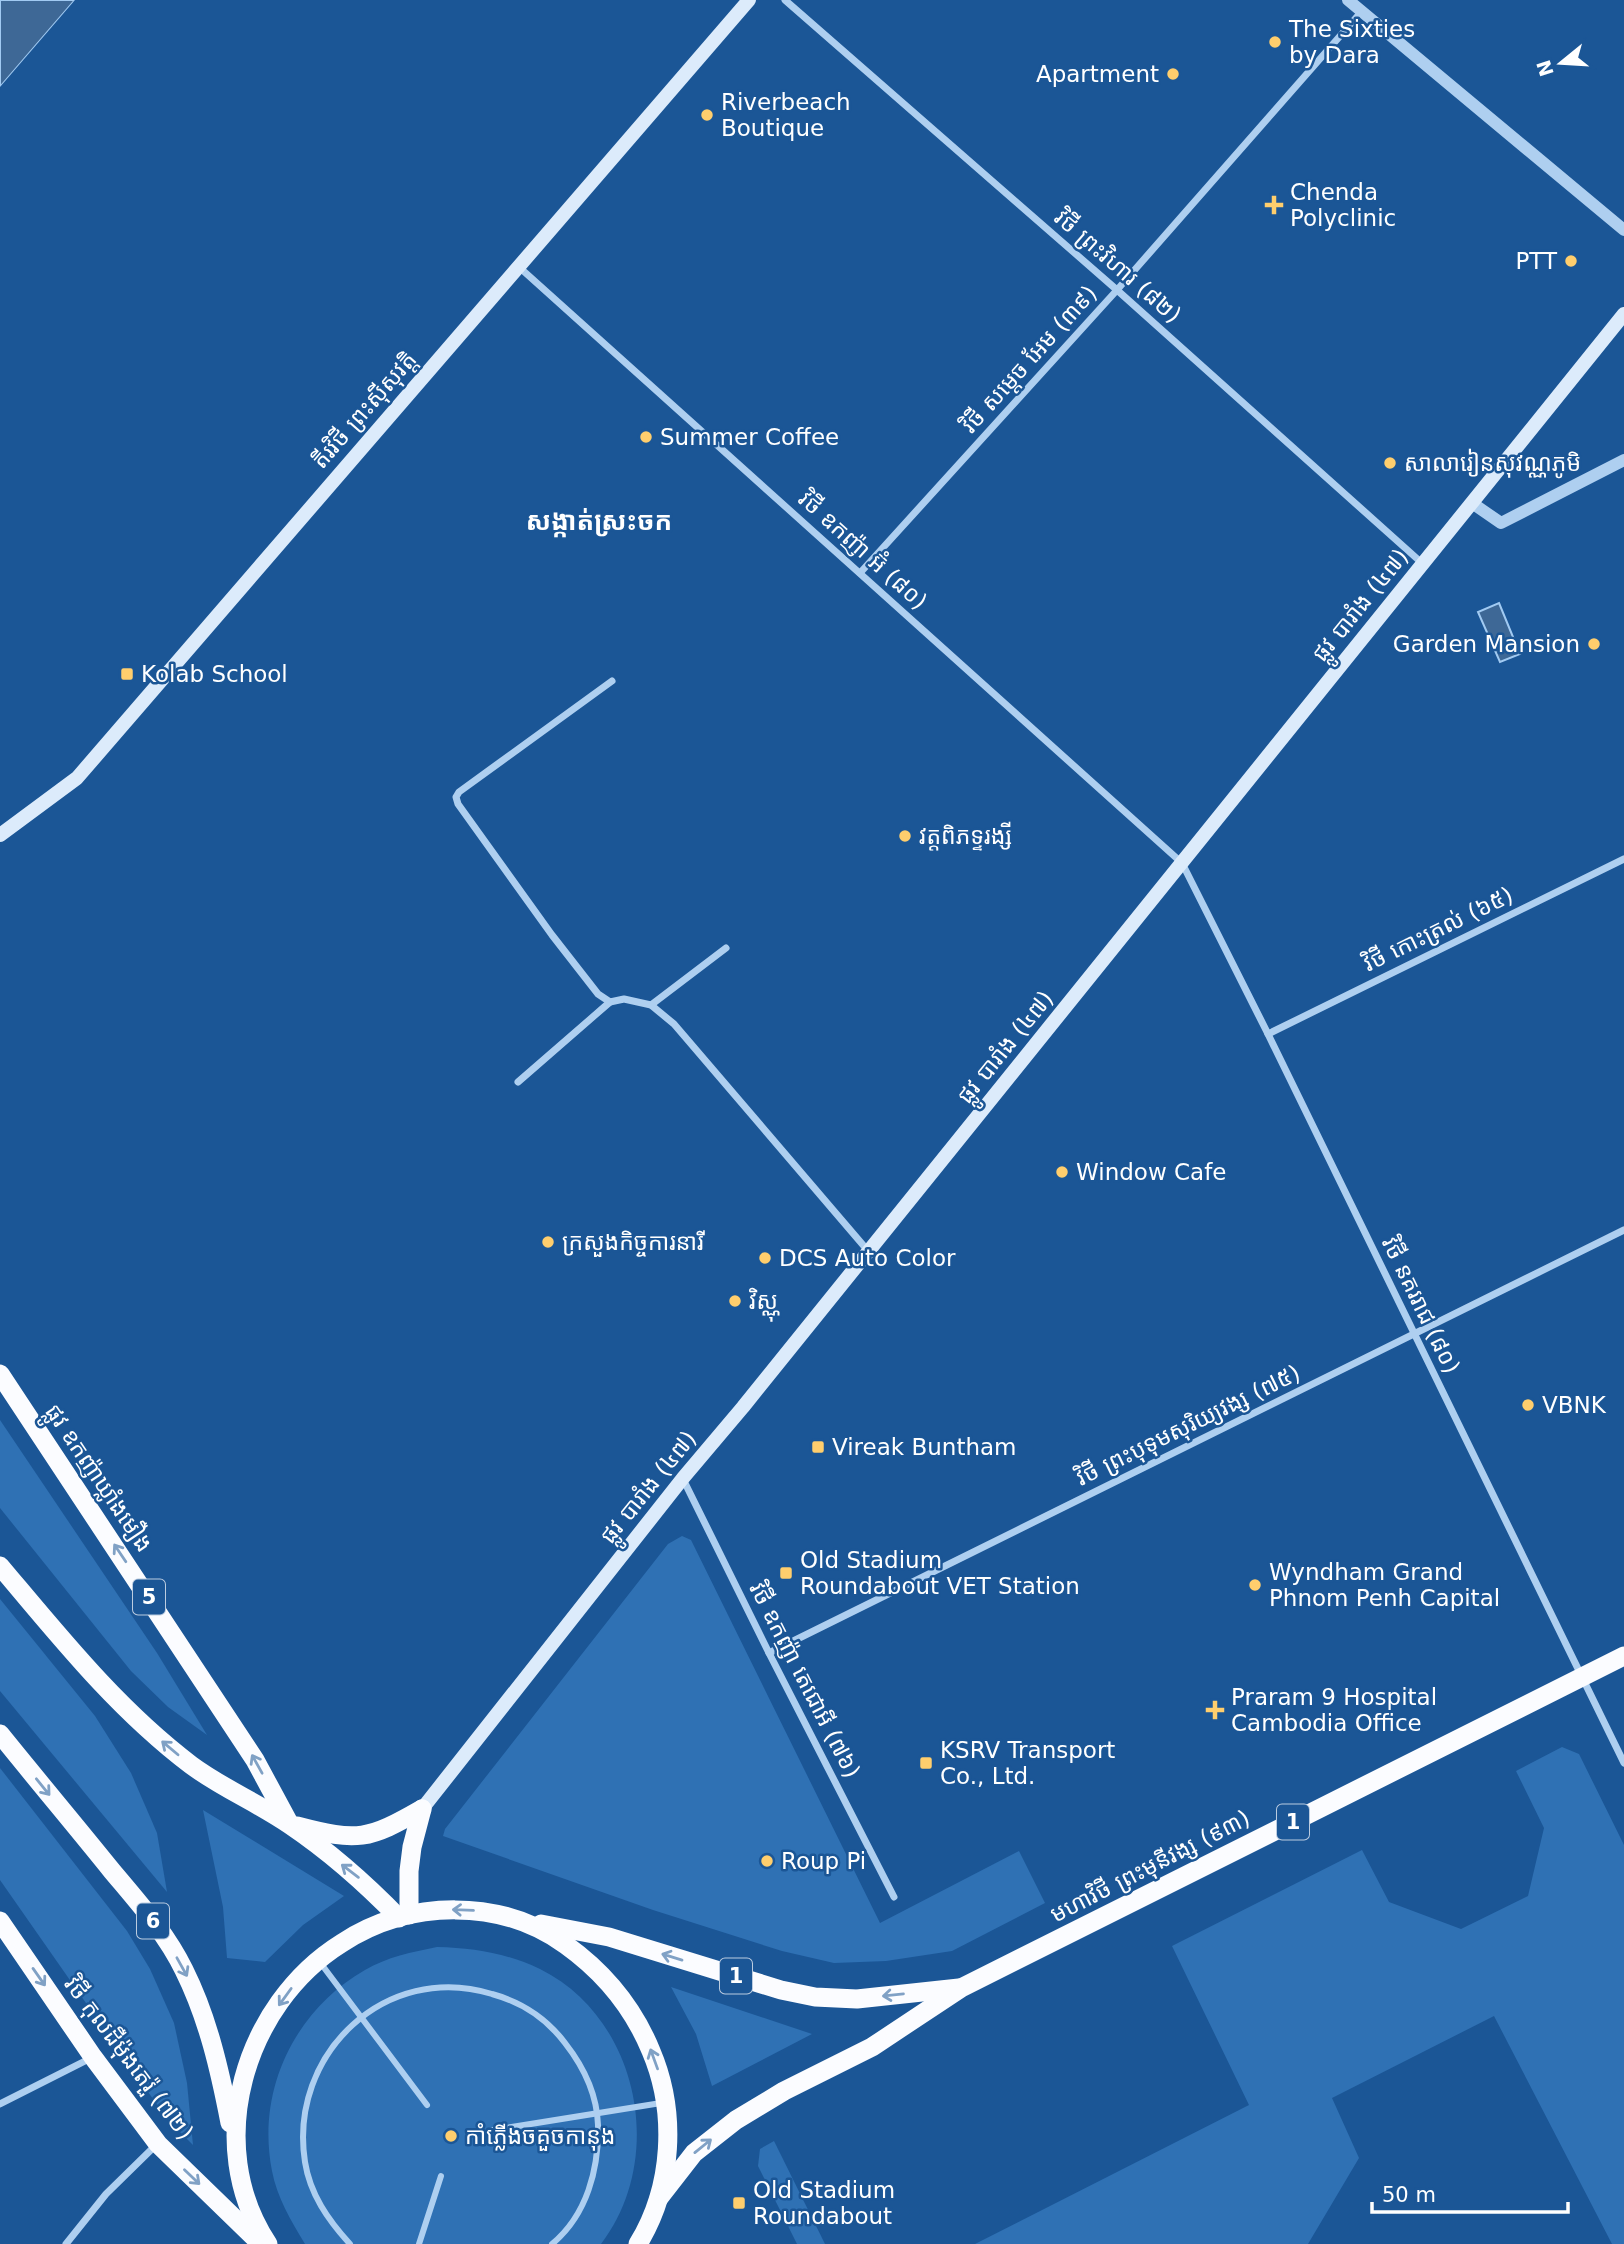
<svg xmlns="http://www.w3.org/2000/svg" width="1624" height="2244" viewBox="0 0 1624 2244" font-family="'DejaVu Sans','Noto Sans Khmer',sans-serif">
<rect width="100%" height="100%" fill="#1b5696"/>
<g fill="#2f71b4">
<polygon points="0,1420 157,1653 207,1735 168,1707 131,1671 0,1508"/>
<polygon points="682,1536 691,1540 880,1923 1019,1851 1045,1903 952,1951 886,1961 834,1963 782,1951 653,1910 443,1836 445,1829 668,1544"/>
<polygon points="0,1599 95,1716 131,1773 157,1833 167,1892 0,1691"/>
<polygon points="1562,1747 1579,1754 1624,1845 1624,2244 1612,2244 1494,2016 1332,2098 1359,2158 1308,2244 975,2244 1249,2105 1172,1946 1362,1850 1389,1902 1461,1929 1528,1896 1544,1828 1516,1771"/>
<polygon points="0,1768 127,1931 150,1969 174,2023 187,2083 193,2145 167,2119 0,1880"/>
<polygon points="203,1810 344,1896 303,1925 265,1962 227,1958 223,1907"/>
<path d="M437,1947C474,1948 506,1953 540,1969C639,2018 667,2158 601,2244H305C291,2221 277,2197 272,2171C256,2090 295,2010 365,1970C387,1957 412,1952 437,1947Z"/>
<polygon points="671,1987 812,2034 712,2086 696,2034"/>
<polygon points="774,2141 825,2244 797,2244 758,2166 760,2149"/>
</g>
<g fill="#3e6896" stroke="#a1caf2" stroke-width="2">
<polygon points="0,0 75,0 0,87"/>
<polygon points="1499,603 1520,654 1500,662 1478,612"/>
</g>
<polygon fill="#1b5696" points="75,0 79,0 0,90 0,87"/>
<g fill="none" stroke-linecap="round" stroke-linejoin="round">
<g stroke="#aecff0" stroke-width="6">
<polyline points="322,1965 427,2105"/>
<polyline points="493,2130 661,2103"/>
<path d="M350,2244C328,2220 310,2194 305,2162C288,2054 386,1961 492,1994C521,2002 547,2019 565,2043C583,2066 597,2095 598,2125C599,2169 587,2215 552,2244"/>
<polyline points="419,2244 441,2176"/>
</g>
<g stroke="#aecff0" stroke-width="7">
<polyline points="785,0 1117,290 1423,564"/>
<polyline points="519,267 1182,863 1268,1034 1624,1763"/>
<polyline points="860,573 1117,290 1362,11"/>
<polyline points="612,681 459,792 456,797 458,804 552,935 598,994 610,1002 624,999 651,1005 674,1024 869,1252"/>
<polyline points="651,1005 726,948"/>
<polyline points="1268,1034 1624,859"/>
<polyline points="518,1082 610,1002"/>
<polyline points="683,1479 769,1653 894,1897"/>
<polyline points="769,1653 1624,1230"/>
<polyline points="0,2104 93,2057"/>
<polyline points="66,2244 106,2194 157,2144"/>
</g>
<g stroke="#aecff0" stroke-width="12">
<polyline points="1348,0 1624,230"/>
<polyline points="1472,503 1501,523 1624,460"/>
</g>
<g stroke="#dcebfb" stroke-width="14">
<polyline points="0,835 77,778 749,0"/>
<polyline points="422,1809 683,1478 743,1407 1624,314"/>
</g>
<g stroke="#fbfcff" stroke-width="19">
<polyline points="0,1374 255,1760 289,1823"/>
<path d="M0,1566C59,1636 117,1709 191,1765C222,1788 258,1803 290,1825C330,1852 366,1884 399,1918"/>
<path d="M0,1734C37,1780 75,1825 112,1871C138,1902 166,1933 184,1970C208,2018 220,2071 230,2123"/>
<path d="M297,1826C358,1842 368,1840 422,1809"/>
<polyline points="409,1915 409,1871 412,1847 422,1809"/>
<polyline points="0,1921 93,2057 158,2144 260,2243"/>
<polyline points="541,1924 609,1937 781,1990 815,1997 857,1999 959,1988"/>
<polyline points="659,2198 694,2153 736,2120 784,2091 872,2047 961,1988 1624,1656"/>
<path d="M268,2244C202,2145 244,2004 342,1943C410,1899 501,1898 566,1945C605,1973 633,2007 651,2051C677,2112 673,2187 638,2244"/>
</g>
</g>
<defs><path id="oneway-shaft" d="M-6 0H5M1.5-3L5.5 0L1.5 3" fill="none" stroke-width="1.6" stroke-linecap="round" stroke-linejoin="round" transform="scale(1.75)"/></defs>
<g stroke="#80a1c5">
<use href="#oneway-shaft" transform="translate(120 1553) rotate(-124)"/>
<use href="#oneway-shaft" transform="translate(170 1748) rotate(-140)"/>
<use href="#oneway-shaft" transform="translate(257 1764) rotate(-119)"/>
<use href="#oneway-shaft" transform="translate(43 1787) rotate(51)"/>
<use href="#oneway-shaft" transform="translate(350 1871) rotate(-143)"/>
<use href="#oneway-shaft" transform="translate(463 1910) rotate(-178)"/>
<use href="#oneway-shaft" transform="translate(672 1957) rotate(-163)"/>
<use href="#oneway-shaft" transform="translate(182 1967) rotate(61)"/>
<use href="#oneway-shaft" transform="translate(39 1977) rotate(55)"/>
<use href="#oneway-shaft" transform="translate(893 1995) rotate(174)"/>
<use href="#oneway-shaft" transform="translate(285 1997) rotate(126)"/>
<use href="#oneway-shaft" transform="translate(654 2059) rotate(-110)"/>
<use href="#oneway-shaft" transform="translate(703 2146) rotate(-39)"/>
<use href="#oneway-shaft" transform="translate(192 2177) rotate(44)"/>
</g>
<g fill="#ffce6d" stroke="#1b5696" stroke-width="2.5">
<circle cx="1275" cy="42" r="7"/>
<circle cx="1173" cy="74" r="7"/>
<circle cx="707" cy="115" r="7"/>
<path d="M1270.5 194.5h7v7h7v7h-7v7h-7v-7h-7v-7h7z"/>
<circle cx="1571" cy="261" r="7"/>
<circle cx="646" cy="437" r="7"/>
<circle cx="1390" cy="463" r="7"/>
<circle cx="1594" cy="644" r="7"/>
<rect x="120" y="667" width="14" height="14" rx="3.5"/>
<circle cx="905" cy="836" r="7"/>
<circle cx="1062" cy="1172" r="7"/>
<circle cx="548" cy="1242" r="7"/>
<circle cx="765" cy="1258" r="7"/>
<circle cx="735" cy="1301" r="7"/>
<circle cx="1528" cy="1405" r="7"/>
<rect x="811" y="1440" width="14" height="14" rx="3.5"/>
<rect x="779" y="1566" width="14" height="14" rx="3.5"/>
<circle cx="1255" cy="1585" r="7"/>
<path d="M1211.5 1699.5h7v7h7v7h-7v7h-7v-7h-7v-7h7z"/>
<rect x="919" y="1756" width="14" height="14" rx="3.5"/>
<circle cx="767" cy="1861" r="7"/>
<circle cx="451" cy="2136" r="7"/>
<rect x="732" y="2196" width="14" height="14" rx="3.5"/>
</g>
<g text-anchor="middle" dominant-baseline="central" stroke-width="5" stroke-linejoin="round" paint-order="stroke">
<g fill="#1b5696" stroke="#bbcce0" stroke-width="2">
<rect x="133" y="1579.5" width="32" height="35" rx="5"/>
<rect x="1277" y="1804.5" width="32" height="35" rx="5"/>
<rect x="137" y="1903.5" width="32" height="35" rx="5"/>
<rect x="720" y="1958.5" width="32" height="35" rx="5"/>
</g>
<g font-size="21" font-weight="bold" fill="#fff">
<text x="149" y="1597">5</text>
<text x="1293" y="1822">1</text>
<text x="153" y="1921">6</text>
<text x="736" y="1976">1</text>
</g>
<g font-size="23" fill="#fff" stroke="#1b5696" text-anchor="start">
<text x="1289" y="29">The Sixties<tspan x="1289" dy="26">by Dara</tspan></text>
<text x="1159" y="74" text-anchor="end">Apartment</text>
<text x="721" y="102">Riverbeach<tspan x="721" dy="26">Boutique</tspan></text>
<text x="1290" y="192">Chenda<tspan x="1290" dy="26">Polyclinic</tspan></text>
<text x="1557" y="261" text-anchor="end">PTT</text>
<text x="660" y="437">Summer Coffee</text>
<text x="1404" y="463">សាលារៀនសុវណ្ណភូមិ</text>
<text x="1580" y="644" text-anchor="end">Garden Mansion</text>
<text x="141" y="674">Kolab School</text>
<text x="919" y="836">វត្តពិភទ្ទរង្សី</text>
<text x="1076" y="1172">Window Cafe</text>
<text x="562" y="1242">ក្រសួងកិច្ចការនារី</text>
<text x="779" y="1258">DCS Auto Color</text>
<text x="749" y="1301">វិស្ណុ</text>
<text x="1542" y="1405">VBNK</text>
<text x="832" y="1447">Vireak Buntham</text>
<text x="800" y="1560">Old Stadium<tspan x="800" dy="26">Roundabout VET Station</tspan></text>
<text x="1269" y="1572">Wyndham Grand<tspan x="1269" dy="26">Phnom Penh Capital</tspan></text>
<text x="1231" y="1697">Praram 9 Hospital<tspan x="1231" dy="26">Cambodia Office</tspan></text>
<text x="940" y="1750">KSRV Transport<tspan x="940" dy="26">Co., Ltd.</tspan></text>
<text x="781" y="1861">Roup Pi</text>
<text x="465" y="2136">កាំភ្លើងចគួចកានុង</text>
<text x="753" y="2190">Old Stadium<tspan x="753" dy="26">Roundabout</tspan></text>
</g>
<g font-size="23" fill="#fff" stroke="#1b5696">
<text transform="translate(1118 266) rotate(41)">វិថី ព្រះវិហារ (៨២)</text>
<text transform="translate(1029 359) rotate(-48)">វិថី សម្តេច អែម (៣៩)</text>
<text transform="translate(364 410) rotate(-49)">តីរវិថី ព្រះស៊ីសុវត្តិ</text>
<text transform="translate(863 550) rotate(42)">វិថី ឧកញ៉ា អ៊ំ (៨០)</text>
<text transform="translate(1360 605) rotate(-51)">ផ្លូវ បារាំង (៤៧)</text>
<text transform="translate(1438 929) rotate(-26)">វិថី កោះត្រល់ (៦៥)</text>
<text transform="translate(1005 1047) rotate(-51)">ផ្លូវ បារាំង (៤៧)</text>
<text transform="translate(1421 1305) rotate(64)">វិថី នគររាជ (៨០)</text>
<text transform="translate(1188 1425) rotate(-26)">វិថី ព្រះបុទុមសុរិយ្យវង្ស (៧៥)</text>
<text transform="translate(99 1478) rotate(56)">ផ្លូវ ឧកញ៉ាឃ្លាំងមឿង</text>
<text transform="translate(648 1487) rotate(-51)">ផ្លូវ បារាំង (៤៧)</text>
<text transform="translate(805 1680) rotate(63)">វិថី ឧកញ៉ា តេជោអី (៧៦)</text>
<text transform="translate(1150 1866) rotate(-27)">មហាវិថី ព្រះមុនីវង្ស (៩៣)</text>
<text transform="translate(129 2058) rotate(53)">វិថី កុលដឺម៉ុងតេរ៉ួ (៧២)</text>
</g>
<g font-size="26" font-weight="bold" fill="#fff" stroke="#1b5696">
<text x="599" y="521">សង្កាត់ស្រះចក</text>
</g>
</g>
<g transform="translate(1561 63) rotate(252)" stroke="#1b5696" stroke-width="5" paint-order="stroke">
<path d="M0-5L12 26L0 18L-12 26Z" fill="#ffffff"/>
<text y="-10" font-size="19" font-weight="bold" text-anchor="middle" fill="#ffffff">N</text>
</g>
<path d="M1372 2202v10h196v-10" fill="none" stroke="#ffffff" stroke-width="3.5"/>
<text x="1382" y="2202" font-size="21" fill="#ffffff" stroke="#1b5696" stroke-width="5" paint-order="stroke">50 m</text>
</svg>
